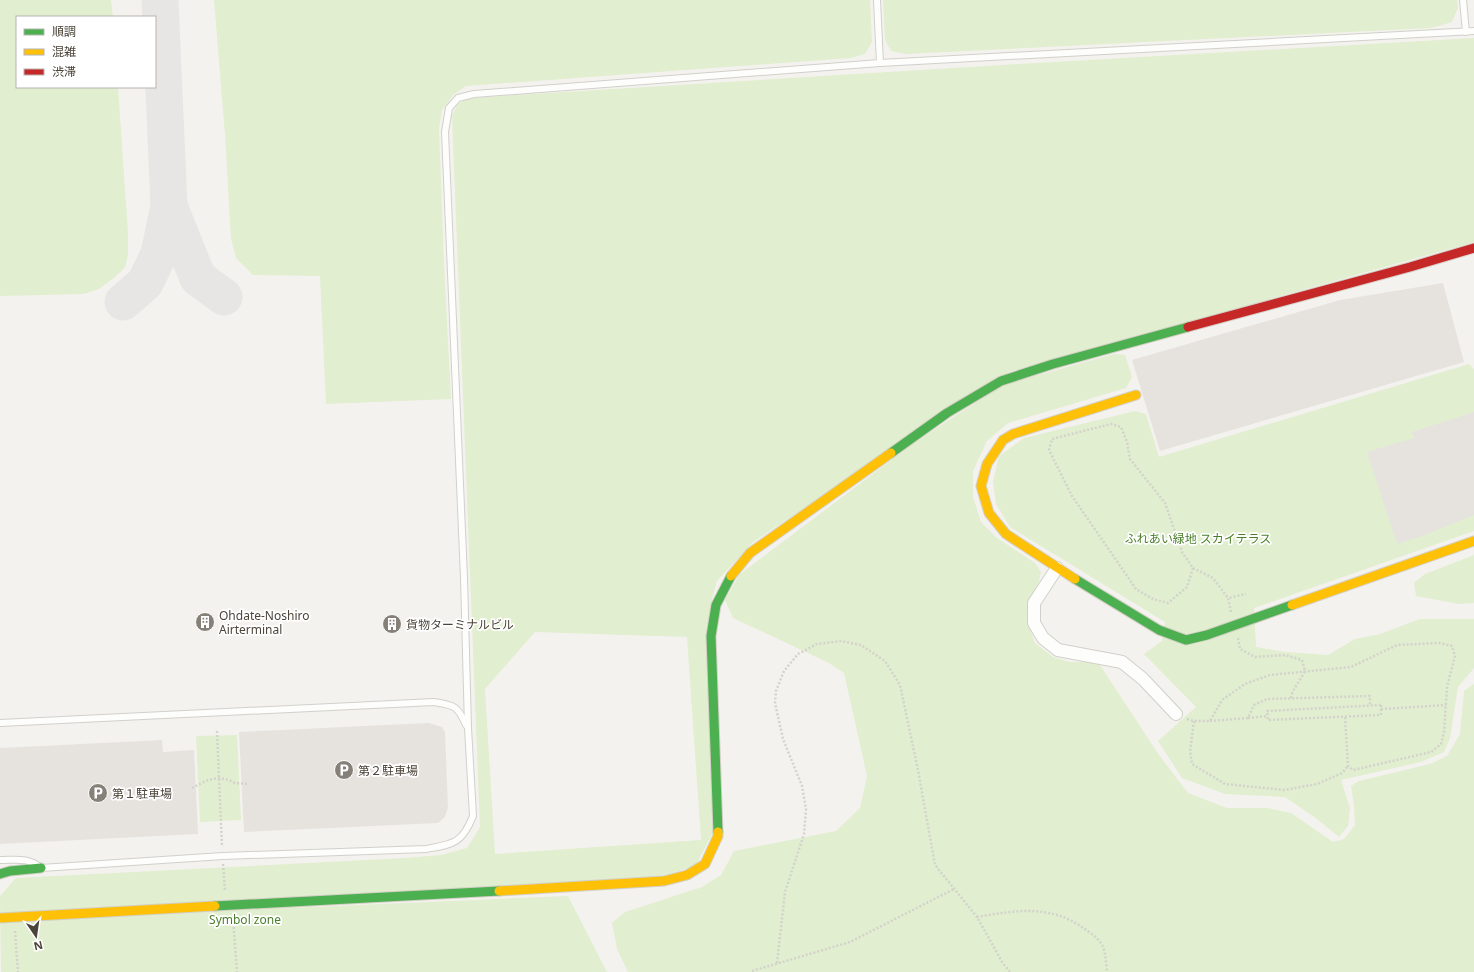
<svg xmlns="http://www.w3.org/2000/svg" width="1474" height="972" viewBox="0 0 1474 972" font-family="'Noto Sans','Noto Sans JP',sans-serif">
<rect width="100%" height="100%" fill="#f4f2ee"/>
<g fill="#e1eecf" fill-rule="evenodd">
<polygon points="0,0 111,0 113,17 17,17 17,87 118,87 128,233 128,255 125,267 115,277 99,289 84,294 0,296"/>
<polygon points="214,0 870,0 872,42 865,54 851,58 466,86 453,95 442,110 439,128 444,264 451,399 326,404 320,276 253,275 236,258 231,239 225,135"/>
<polygon points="883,0 1457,0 1458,8 1452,22 1431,28 906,54 891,51 885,40"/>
<path d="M1474,38V242L1009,372L753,542L717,581L710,606L713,832L696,865L662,877L289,908L568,896L607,972H1L0,896L16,878L405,858L441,855L467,848L480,827L452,116L457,105L468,98L1019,64ZM535,632L687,637L701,840L495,854L485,689Z"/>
<polygon points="1114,354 1125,355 1132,377 1126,388 1008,423 987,441 973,471 973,497 981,522 997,538 1035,563 1041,572 1039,581 1029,605 1028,624 1035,643 1053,657 1069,662 1098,662 1159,755 1188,793 1227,808 1268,808 1291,813 1333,842 1344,839 1355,825 1354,806 1351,786 1359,781 1430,764 1447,756 1460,734 1464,691 1474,684 1474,972 628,972 617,949 612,923 625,912 702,887 721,875 734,851 836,831 860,808 867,776 844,673 829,663 733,618 725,600 739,575 915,442 1003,385"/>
<polygon points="1469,364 1474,369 1474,531 1254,608 1256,647 1285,652 1328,655 1355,639 1380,634 1420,619 1474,619 1474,668 1458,687 1450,738 1444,752 1421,762 1341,780 1350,808 1348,826 1339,837 1317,819 1285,797 1225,794 1182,778 1158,741 1196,707 1144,654 1162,641 1165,622 1010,527 996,504 993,482 999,456 1024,438 1135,411 1146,414 1159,457"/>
<polygon points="1474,555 1474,603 1459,604 1416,596 1414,583 1425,574"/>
<polygon points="237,735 241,820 200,822 196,736"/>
</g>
<g fill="#e6e3df">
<polygon points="1443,283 1464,362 1160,451 1132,360 1340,300"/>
<polygon points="1474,412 1474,515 1425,535 1397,544 1367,452 1414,438 1412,432"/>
<polygon points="429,723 442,727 445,732 448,808 445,817 438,823 244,832 239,732"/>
<polygon points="162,740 163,752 194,750 198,834 0,844 0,748"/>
</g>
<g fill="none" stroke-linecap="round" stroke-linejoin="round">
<g stroke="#e8e6e4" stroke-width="37">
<polyline points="169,206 198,278 224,297"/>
<polyline points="123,302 145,283 159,254 169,206 160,0"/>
</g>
<defs>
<g id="lane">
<polyline points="877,0 880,63"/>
<polyline points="1463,0 1466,32"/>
<path d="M0,723L434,702C454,705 458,706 466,725"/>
<path d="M0,860C15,860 29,857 41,868L223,856L426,849C453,844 462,844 473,816L468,728L464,578L445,132L449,108L458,98L474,94L880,63L1474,31"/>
</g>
<polyline id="street" points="1057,568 1034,603 1034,623 1043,638 1058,650 1122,662 1143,679 1176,714"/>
<g id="fast">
<polyline points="891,453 947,413 1001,381 1053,364 1188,327"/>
<polyline points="1075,579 1159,630 1186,640 1207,635 1292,605"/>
<polyline points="718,832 711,636 716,605 731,576"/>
<polyline points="0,874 10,871 41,868"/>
<polyline points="215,906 499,891"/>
</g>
<g id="slow">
<polyline points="731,576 750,553 891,453"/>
<polyline points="1075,579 1006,534 989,513 981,486 987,464 1003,440 1013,434 1136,395"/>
<polyline points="1292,605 1474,541"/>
<polyline points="499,891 664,881 687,875 705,864 718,836 718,832"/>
<polyline points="0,918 215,906"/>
</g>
<polyline id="jam" points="1188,327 1410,267 1474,248"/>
</defs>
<use href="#lane" stroke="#d2d0cb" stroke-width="8"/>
<use href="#street" stroke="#d2d0cb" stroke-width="14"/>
<use href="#fast" stroke="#d3cfc5" stroke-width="11"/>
<use href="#slow" stroke="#d3cfc5" stroke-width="11"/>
<use href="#jam" stroke="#d3cfc5" stroke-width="11"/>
<g stroke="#d3d2cc" stroke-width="2.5" stroke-dasharray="2 2" stroke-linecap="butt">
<polyline points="1193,568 1187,587 1168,603 1153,599 1136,589 1072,496 1049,450 1052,439 1111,424 1121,427 1127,442 1130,459 1165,503 1182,552 1193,568 1213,578 1228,598"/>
<polyline points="1231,612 1228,598 1246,594"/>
<path d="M1238,638L1240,649L1255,657L1285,655L1302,660L1305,671C1301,680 1292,689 1291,698"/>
<polygon points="1381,705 1381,715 1268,720 1267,711"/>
<polyline points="1381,709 1446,705"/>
<polyline points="1248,718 1268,716"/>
<polyline points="1187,719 1194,721 1210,721 1222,700 1245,684 1270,675 1351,667 1397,645 1439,643 1452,646 1455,656 1447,687 1444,732 1441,744 1431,752 1353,770 1348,766 1345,717"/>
<polyline points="1194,721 1190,751 1192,764 1225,784 1284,790 1317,784 1342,773 1348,766"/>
<polyline points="1210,721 1248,718 1254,705 1267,699 1370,696 1370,706"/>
<polyline points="217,731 222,847"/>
<polyline points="192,788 208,780 219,778 229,780 235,783 248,784"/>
<polyline points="223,864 225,891"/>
<polyline points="233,919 237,972"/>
<polyline points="15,931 18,972"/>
<polyline points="777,963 785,892 804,834 806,809 802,786 783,739 775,703 776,691 784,671 798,654 817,644 841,641 861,645 885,661 900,685 918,770 935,865 977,917"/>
<polyline points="752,971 850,942 954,889"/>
<path d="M1010,972L1002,962L977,917C1017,910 1052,904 1086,930C1092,934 1099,939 1102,945C1106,952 1106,964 1107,972"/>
</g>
<use href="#lane" stroke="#fdfdfc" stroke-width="6"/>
<use href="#street" stroke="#fdfdfc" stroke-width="12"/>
<use href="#fast" stroke="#4caf50" stroke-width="9"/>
<use href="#slow" stroke="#ffc107" stroke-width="9"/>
<use href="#jam" stroke="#c62828" stroke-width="9"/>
</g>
<defs>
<symbol id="building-disc" viewBox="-11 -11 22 22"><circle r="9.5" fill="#868178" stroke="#fff"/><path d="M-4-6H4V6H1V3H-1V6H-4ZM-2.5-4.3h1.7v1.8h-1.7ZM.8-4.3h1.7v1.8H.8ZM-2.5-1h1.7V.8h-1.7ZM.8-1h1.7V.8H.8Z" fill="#fff"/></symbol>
<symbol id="parking-disc" viewBox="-11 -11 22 22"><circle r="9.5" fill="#868178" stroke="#fff"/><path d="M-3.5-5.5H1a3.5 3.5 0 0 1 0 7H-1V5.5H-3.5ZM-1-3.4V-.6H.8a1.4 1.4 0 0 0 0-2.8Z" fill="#fff"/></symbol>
</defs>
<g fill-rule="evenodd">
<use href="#building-disc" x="194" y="611" width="22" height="22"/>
<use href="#building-disc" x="381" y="613" width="22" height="22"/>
<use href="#parking-disc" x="333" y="759" width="22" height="22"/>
<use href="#parking-disc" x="87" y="782" width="22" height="22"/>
</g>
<g text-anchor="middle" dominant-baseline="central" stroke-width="3.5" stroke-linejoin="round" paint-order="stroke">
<g font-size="12" fill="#4a7f2a" stroke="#fff">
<text x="1198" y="538">ふれあい緑地 スカイテラス</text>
<text x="245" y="919">Symbol zone</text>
</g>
<g font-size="12" fill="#4b4439" stroke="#fff" text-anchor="start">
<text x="219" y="615">Ohdate-Noshiro<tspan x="219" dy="14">Airterminal</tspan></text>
<text x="406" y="624">貨物ターミナルビル</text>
<text x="358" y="770">第２駐車場</text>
<text x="112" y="793">第１駐車場</text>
</g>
</g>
<rect x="16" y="16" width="140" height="72" fill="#ffffff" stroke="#b7b4b0"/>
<rect x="24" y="29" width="20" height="6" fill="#4caf50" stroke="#b7b4b0"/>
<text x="52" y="36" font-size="12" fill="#4b4439">順調</text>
<rect x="24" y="49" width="20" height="6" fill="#ffc107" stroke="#b7b4b0"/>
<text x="52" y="56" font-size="12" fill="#4b4439">混雑</text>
<rect x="24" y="69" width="20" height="6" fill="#c62828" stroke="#b7b4b0"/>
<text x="52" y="76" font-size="12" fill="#4b4439">渋滞</text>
<g transform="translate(36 936) rotate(167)" stroke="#ffffff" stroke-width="3" paint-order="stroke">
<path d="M0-3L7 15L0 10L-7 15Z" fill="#4b4439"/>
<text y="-6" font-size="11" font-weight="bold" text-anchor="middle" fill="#4b4439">N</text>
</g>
</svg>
